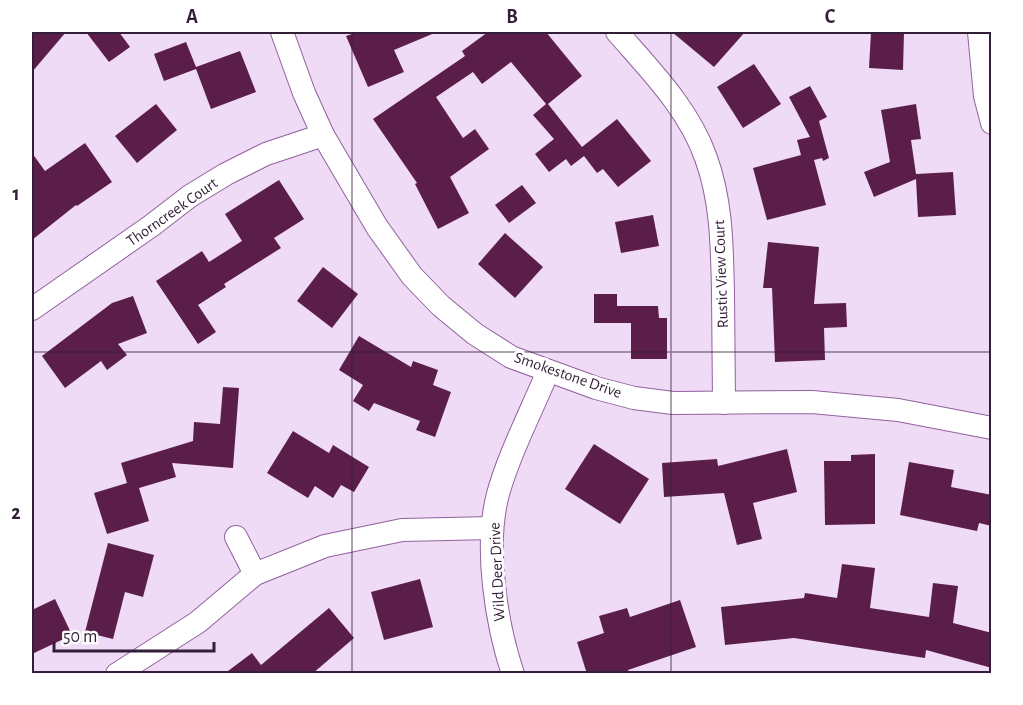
<svg xmlns="http://www.w3.org/2000/svg" width="1023" height="705" viewBox="0 0 1023 705" font-family="'Alegreya Sans',sans-serif">
<rect width="100%" height="100%" fill="#f0dbf6"/>
<g fill="#5b1e4b">
<polygon points="32,32 66,32 32,72"/>
<polygon points="86,32 119,32 130,47 109,62"/>
<polygon points="358,32 437,32 394,50 404,72 368,87 346,36"/>
<polygon points="488,32 546,32 582,76 548,104 582,147 617,119 651,161 618,187 603,169 597,173 584,156 571,166 566,159 549,172 535,154 554,139 533,115 546,104 511,62 482,84 473,72 436,97 463,138 475,129 489,149 450,177 469,213 438,229 415,184 417,183 373,119 465,56 462,51"/>
<polygon points="672,32 745,32 714,67"/>
<polygon points="871,32 904,32 903,70 869,68"/>
<polygon points="186,42 196,67 240,51 256,92 211,109 196,69 164,81 154,54"/>
<polygon points="754,64 781,104 743,128 717,87"/>
<polygon points="810,86 827,117 819,121 829,158 823,161 822,158 814,160 826,205 767,220 753,168 801,155 797,140 810,137 789,97"/>
<polygon points="156,104 177,130 137,163 115,136"/>
<polygon points="916,104 921,139 911,140 916,174 953,172 956,215 918,217 916,179 874,197 864,172 890,162 881,110"/>
<polygon points="85,143 112,182 77,206 76,205 32,240 32,153 45,171"/>
<polygon points="279,180 304,219 274,238 281,248 224,284 226,287 198,305 216,332 198,344 156,281 202,251 209,262 242,241 225,214"/>
<polygon points="522,185 536,203 509,223 495,205"/>
<polygon points="653,215 659,246 621,253 615,222"/>
<polygon points="505,233 543,267 515,298 478,264"/>
<polygon points="768,242 819,247 814,304 846,303 847,327 824,328 825,360 775,362 772,288 763,288"/>
<polygon points="323,267 358,294 332,328 297,301"/>
<polygon points="594,294 617,294 617,306 658,306 659,318 667,318 667,359 631,359 631,323 594,323"/>
<polygon points="133,296 147,333 118,344 127,355 107,370 101,361 65,388 42,356 112,303"/>
<polygon points="359,336 411,367 413,361 438,370 433,385 451,392 435,437 416,430 420,421 374,403 369,411 353,401 363,385 339,370"/>
<polygon points="223,387 239,388 233,468 172,463 176,477 139,488 149,521 107,534 94,493 127,483 121,463 193,441 194,422 220,424"/>
<polygon points="293,431 329,453 333,445 369,467 354,492 341,485 333,498 315,486 308,498 267,473"/>
<polygon points="594,444 649,479 620,524 565,489"/>
<polygon points="787,449 797,492 753,503 762,539 737,545 724,493 664,497 662,463 717,459 718,466"/>
<polygon points="875,454 875,524 825,525 824,461 851,461 851,455"/>
<polygon points="909,462 954,470 951,487 992,495 992,526 979,523 977,531 900,515"/>
<polygon points="108,543 154,555 143,597 125,592 113,639 85,632"/>
<polygon points="842,564 875,568 870,608 929,617 933,583 958,586 953,623 992,633 992,668 926,650 925,658 794,638 725,645 721,607 804,598 805,593 837,598"/>
<polygon points="420,579 433,627 384,640 371,592"/>
<polygon points="55,599 72,635 32,654 32,610"/>
<polygon points="680,600 696,647 628,670 629,674 587,674 577,642 604,633 599,616 627,608 630,617"/>
<polygon points="329,608 354,638 312,674 224,674 252,653 261,665"/>
</g>
<g fill="none" stroke-linecap="round" stroke-linejoin="round">
<defs>
<g id="minor">
<polyline points="282,32 304,93 323,135 377,227 412,276 441,306 475,334 511,357 596,388 634,398 673,403 812,402 898,410 992,428"/>
<path d="M617,32C650,70 689,109 706,158C722,202 722,248 723,293C723,330 724,367 724,403"/>
<polyline points="979,32 985,96 992,123"/>
<polyline points="32,309 151,226 190,196 226,174 266,154 323,135"/>
<polyline points="236,537 255,574"/>
<polyline points="117,674 198,622 255,574 325,546 402,530 492,528"/>
<path d="M513,674C496,623 484,546 498,494C509,454 532,410 548,371"/>
</g>
</defs>
<use href="#minor" stroke="#91619e" stroke-width="24"/>
<use href="#minor" stroke="#fff" stroke-width="22"/>
</g>
<path fill="none" stroke="#331e38" stroke-width="1.5" stroke-opacity="0.55" d="M352,32V674M671,32V674M32,352H992"/>
<g text-anchor="middle" dominant-baseline="central" stroke-width="6" stroke-linejoin="round" paint-order="stroke">
<g font-size="16" fill="#331e38" stroke="#fff">
<text transform="translate(172 212) rotate(-35)">Thorncreek Court</text>
<text transform="translate(721 274) rotate(-92)">Rustic View Court</text>
<text transform="translate(568 375) rotate(19)">Smokestone Drive</text>
<text transform="translate(497 572) rotate(-93)">Wild Deer Drive</text>
</g>
</g>
<rect width="1023" height="705" fill="none" stroke="#ffffff" stroke-width="66"/>
<path d="M54 642v9h160v-9" fill="none" stroke="#331e38" stroke-width="3"/>
<text x="63" y="642" font-size="18" fill="#331e38" stroke="#ffffff" stroke-width="4.5" paint-order="stroke">50 m</text>
<rect x="33" y="33" width="957" height="639" fill="none" stroke="#331e38" stroke-width="2"/>
<g font-size="20" text-anchor="middle" font-weight="bold" fill="#331e38">
<text x="192" y="23">A</text>
<text x="512" y="23">B</text>
<text x="830" y="23">C</text>
<text x="16" y="200">1</text>
<text x="16" y="519">2</text>
</g>
</svg>
